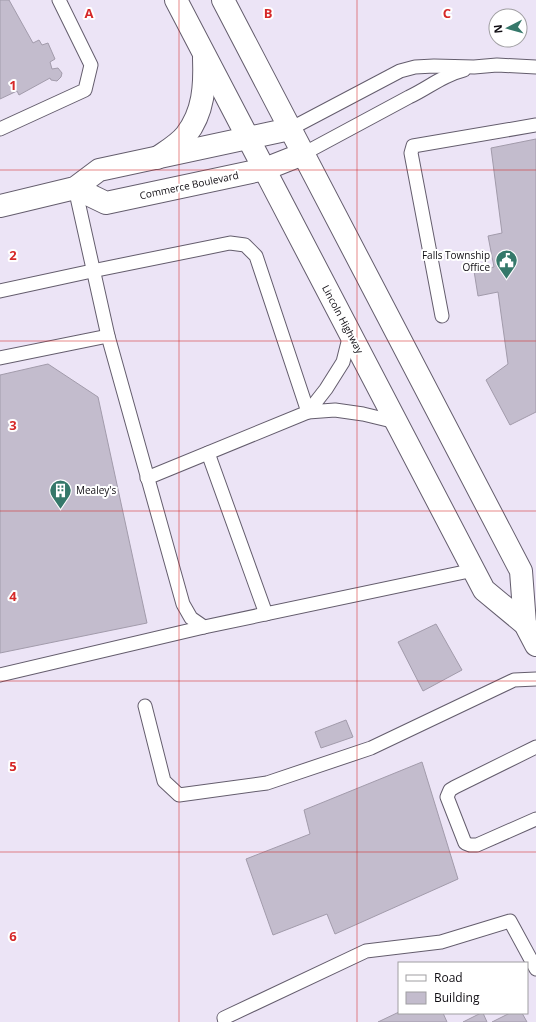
<svg xmlns="http://www.w3.org/2000/svg" width="536" height="1022" viewBox="0 0 536 1022" font-family="'Open Sans',sans-serif">
<rect width="100%" height="100%" fill="#ece4f6"/>
<g fill="#c3bccd" stroke="#a29bab">
<polygon points="0,0 9,0 33,43 39,40 42,45 48,43 55,59 50,62 52,69 58,68 62,73 61,77 57,81 51,80 50,78 19,95 17,91 0,99"/>
<polygon points="536,139 536,412 510,425 486,380 508,364 498,292 478,296 474,271 494,267 488,236 502,233 491,148"/>
<polygon points="48,364 98,397 147,623 0,653 0,375"/>
<polygon points="436,624 462,670 423,691 398,642"/>
<polygon points="346,720 353,737 321,748 315,732"/>
<polygon points="422,762 458,879 335,934 327,914 273,935 246,859 310,834 304,810"/>
<polygon points="399,1012 399,1013 443,1013 447,1022 378,1022"/>
<polygon points="481,1013 483,1013 487,1022 463,1022"/>
<polygon points="510,1013 522,1013 527,1022 492,1022"/>
</g>
<g fill="none" stroke-linecap="round" stroke-linejoin="round">
<defs>
<g id="lane">
<polyline points="0,129 85,90 91,65 59,0"/>
<polyline points="290,129 400,71 415,67 434,66 474,67 497,65 536,67"/>
<path d="M303,154C338,135 374,116 409,97C430,87 441,76 464,70"/>
<polyline points="75,188 108,336 183,604 191,618 204,627 474,570"/>
<polyline points="0,291 92,271 230,243 245,245 256,256 308,412 147,478"/>
<polyline points="442,316 411,153 413,146 536,125"/>
<polyline points="350,334 343,362 326,389 308,412 335,410 363,414 396,422"/>
<polyline points="0,358 108,336"/>
<polyline points="208,453 266,614"/>
<polyline points="0,675 204,627"/>
<polyline points="145,706 164,781 179,795 267,783 371,748 514,680 536,679"/>
<polyline points="536,747 455,787 450,790 447,797 465,843 470,845 477,845 536,819"/>
<polyline points="225,1022 224,1018 366,951 441,942 510,921 536,969"/>
</g>
<g id="street">
<polyline points="75,188 106,203 265,169 303,154"/>
<polyline points="0,206 75,188 99,170 290,129"/>
</g>
<g id="primary">
<polyline points="176,0 484,590 525,624 536,645"/>
<polyline points="223,0 521,571 525,624"/>
<path d="M157,158C167,151 179,144 186,135C204,112 205,85 204,58"/>
</g>
</defs>
<use href="#lane" stroke="#645d6d" stroke-width="15"/>
<use href="#street" stroke="#645d6d" stroke-width="24"/>
<use href="#primary" stroke="#645d6d" stroke-width="24"/>
<use href="#lane" stroke="#fff" stroke-width="13"/>
<use href="#street" stroke="#fff" stroke-width="22"/>
<use href="#primary" stroke="#fff" stroke-width="22"/>
</g>
<path fill="none" stroke="#d62828" stroke-width="1" stroke-opacity="0.55" d="M179,0V1022M357,0V1022M0,170H536M0,341H536M0,511H536M0,681H536M0,852H536"/>
<defs>
<symbol id="civic-pin" viewBox="-11 -11 22 30"><path d="M0 17L-7.5 6A9.5 9.5 0 1 1 7.5 6Z" fill="#35786a" stroke="#fff"/><path d="M-.6-6.5H3V-4.5H.6V-3L4-1V1h2V6H-6V1h2V-1L-.6-3ZM-1.2 2.5V6h2.4V2.5Z" fill="#fff"/></symbol>
<symbol id="building-pin" viewBox="-11 -11 22 30"><path d="M0 17L-7.5 6A9.5 9.5 0 1 1 7.5 6Z" fill="#35786a" stroke="#fff"/><path d="M-4-6H4V6H1V3H-1V6H-4ZM-2.5-4.3h1.7v1.8h-1.7ZM.8-4.3h1.7v1.8H.8ZM-2.5-1h1.7V.8h-1.7ZM.8-1h1.7V.8H.8Z" fill="#fff"/></symbol>
</defs>
<g fill-rule="evenodd">
<use href="#civic-pin" x="494" y="248" width="25" height="34"/>
<use href="#building-pin" x="48" y="478" width="25" height="34"/>
</g>
<g text-anchor="middle" dominant-baseline="central" stroke-width="4" stroke-linejoin="round" paint-order="stroke">
<g font-size="10" fill="#100d13" stroke="#fff">
<text transform="translate(189 185) rotate(-12)">Commerce Boulevard</text>
<text transform="translate(343 319) rotate(62)">Lincoln Highway</text>
</g>
<g font-size="10" fill="#100d13" stroke="#fff" text-anchor="end">
<text x="490" y="255">Falls Township<tspan x="490" dy="12">Office</tspan></text>
<text x="76" y="490" text-anchor="start">Mealey's</text>
</g>
</g>
<g font-size="13" text-anchor="middle" font-weight="bold" fill="#d62828" stroke="#fff" stroke-width="4" stroke-linejoin="round" paint-order="stroke">
<text x="89" y="18">A</text>
<text x="268" y="18">B</text>
<text x="447" y="18">C</text>
<text x="13" y="90">1</text>
<text x="13" y="260">2</text>
<text x="13" y="430">3</text>
<text x="13" y="601">4</text>
<text x="13" y="771">5</text>
<text x="13" y="941">6</text>
</g>
<rect x="398" y="962" width="130" height="52" fill="#ffffff" stroke="#9f9ea1"/>
<rect x="406" y="975" width="20" height="6" fill="#ffffff" stroke="#9f9ea1"/>
<text x="434" y="982" font-size="12" fill="#100d13">Road</text>
<rect x="406" y="992" width="20" height="12" fill="#c3bccd" stroke="#9f9ea1"/>
<text x="434" y="1002" font-size="12" fill="#100d13">Building</text>
<g transform="translate(508 28) rotate(264)"><circle r="19" fill="#ffffff" stroke="#9f9ea1"/>
<path d="M0-3L7 15L0 10L-7 15Z" fill="#35786a"/>
<text y="-6" font-size="11" font-weight="bold" text-anchor="middle" fill="#100d13">N</text>
</g>
</svg>
